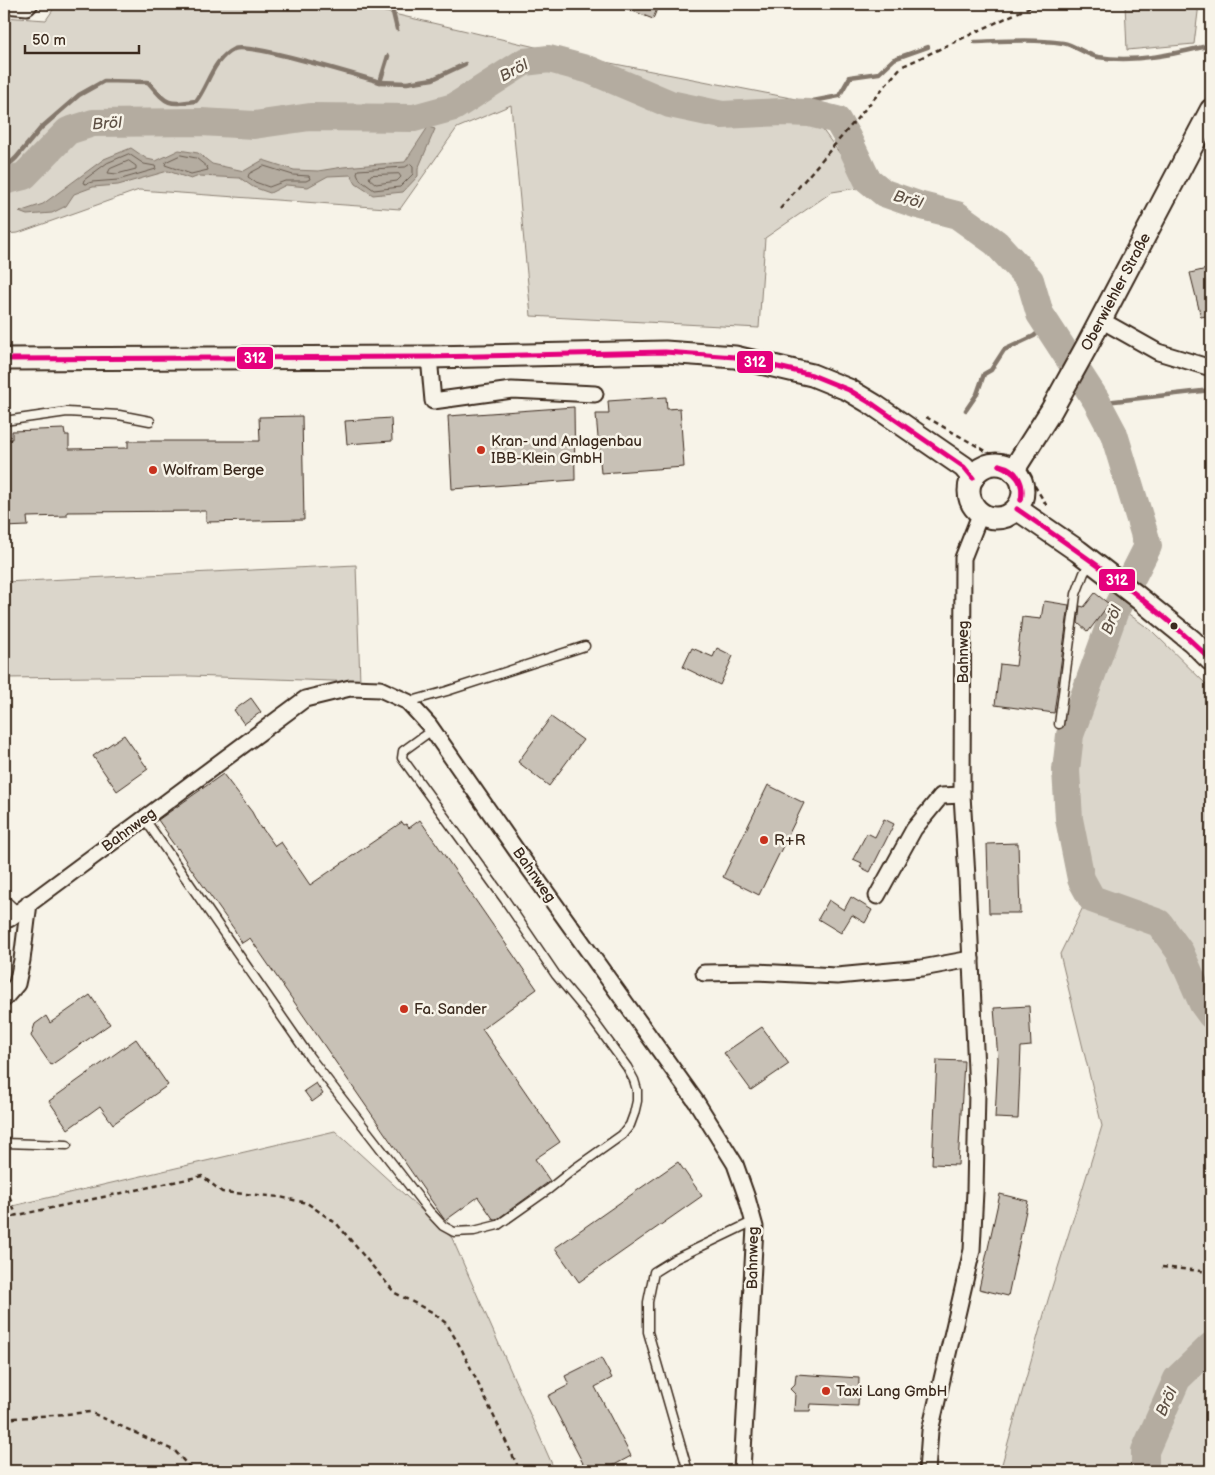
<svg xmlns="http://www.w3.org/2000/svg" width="1215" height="1475" viewBox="0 0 1215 1475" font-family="'Balsamiq Sans',sans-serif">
<rect width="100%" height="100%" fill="#f7f3e8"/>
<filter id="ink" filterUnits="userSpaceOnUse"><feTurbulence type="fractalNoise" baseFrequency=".02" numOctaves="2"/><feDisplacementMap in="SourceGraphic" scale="10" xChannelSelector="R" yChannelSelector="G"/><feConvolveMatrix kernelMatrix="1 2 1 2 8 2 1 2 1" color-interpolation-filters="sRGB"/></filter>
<g filter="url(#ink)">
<g fill="#dbd6cb" stroke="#8b8074">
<polygon points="57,4 306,4 381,11 574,56 801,100 864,187 832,192 765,238 759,328 531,316 511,105 457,128 400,209 139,190 18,233 4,234 4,17 46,20"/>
<polygon points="1125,4 1199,4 1194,44 1127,50"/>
<polygon points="356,565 360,682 190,676 4,678 4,582"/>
<polygon points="1112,602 1152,631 1211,689 1211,1471 1000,1471 1048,1300 1102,1126 1060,954 1085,903 1066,742"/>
<polygon points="335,1131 452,1238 555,1471 4,1471 4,1208"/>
</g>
<polygon fill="#b4aca0" stroke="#84786c" points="428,127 435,129 418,169 418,176 403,192 373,195 356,184 351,175 328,176 308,187 286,185 270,193 253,187 240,178 199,176 191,179 168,171 118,185 93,187 74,194 66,206 52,213 27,215 19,212 43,204 104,159 131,148 147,159 156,161 179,150 198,153 212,164 244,171 263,160 294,170 318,171 343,167 405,162"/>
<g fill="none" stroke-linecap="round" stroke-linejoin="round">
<g stroke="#6b5e52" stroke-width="1">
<polygon points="129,154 144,164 155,166 156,169 118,180 92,182 86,184 83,183 84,180 107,163"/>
<polygon points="181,155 196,158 207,167 208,170 191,174 165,165 166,162"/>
<polygon points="129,161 136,166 136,169 117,174 108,173 110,169"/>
<polygon points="411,164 413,166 413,174 400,187 374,190 360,180 357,173 358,170 405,167"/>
<polygon points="264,166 293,175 309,176 310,179 306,181 285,181 269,187 255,182 248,177 249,174"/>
<polygon points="399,174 401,177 397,181 376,184 369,178 371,175"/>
</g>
<g stroke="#84786c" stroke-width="4.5">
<polyline points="391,4 397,29"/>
<path d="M975,42C1004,41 1034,39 1063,43C1075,45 1086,55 1098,57C1135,63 1175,54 1211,45"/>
<polyline points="380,82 407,83 433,79 465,64"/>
<polyline points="804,112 813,101 839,96 850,77 879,73 894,59 928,47"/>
<path d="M4,169L16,158L41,128L79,95L104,81L148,82C168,105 167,105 196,101C209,84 212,60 234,49C249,42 358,76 380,82L388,56"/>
<polyline points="1097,403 1211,390"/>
<polyline points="966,410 977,394 984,374 991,370 1004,350 1034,336 1048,324"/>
</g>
<g stroke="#b4aca0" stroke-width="28">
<polyline points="4,181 24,176 68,131 93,123 201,122 254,125 310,117 414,118 454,107 524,62 549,59 590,70 670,104 722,115 783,112 809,113 837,120 847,137 867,179 884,193 918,205 957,215 996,243 1030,280 1040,314 1096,400 1114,434 1148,546 1114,613 1070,735 1066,770 1069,819 1081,879 1092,899 1159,923 1180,952 1203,1004 1211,1015"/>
<polyline points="1145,1471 1145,1451 1177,1379 1211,1346"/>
</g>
</g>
<g fill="#c8c1b6" stroke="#3b2a1e">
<polygon points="615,4 659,4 653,19"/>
<polygon points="1211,268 1211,315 1201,317 1190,273"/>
<polygon points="666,397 667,409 680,408 684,467 601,473 596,414 609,414 608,401"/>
<polygon points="574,407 575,480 452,489 448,416"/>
<polygon points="302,416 304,520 206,522 206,511 67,512 67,516 27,517 28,526 4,527 4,439 12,439 12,431 64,429 65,435 69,435 69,449 128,448 128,441 260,441 259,417"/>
<polygon points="391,418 392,441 347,444 345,421"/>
<polygon points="1095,593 1109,604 1088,632 1078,623 1080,606 1084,607"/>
<polygon points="1044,601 1069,605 1054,713 995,705 1000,664 1016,666 1022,617 1041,619"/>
<polygon points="692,648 713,657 717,648 733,656 720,685 683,667"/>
<polygon points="251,698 261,712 244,724 234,710"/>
<polygon points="551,717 583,740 549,786 518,762"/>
<polygon points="124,735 148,769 117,791 93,756"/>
<polygon points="223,774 252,812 261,829 262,828 275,846 281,842 310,885 402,822 404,825 406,824 409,828 420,820 537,989 482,1029 560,1142 535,1159 550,1181 496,1220 494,1220 478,1197 446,1220 444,1219 250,938 242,943 234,929 187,863 178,848 177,849 167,835 168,834 158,820"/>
<polygon points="768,785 804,803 759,895 723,877"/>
<polygon points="884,819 894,824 870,872 860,867 862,863 853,859 867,833 875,837"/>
<polygon points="1018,843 1020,913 989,913 987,844"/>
<polygon points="851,897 872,910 865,923 852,915 841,933 818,919 829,900 844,910"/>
<polygon points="90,995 110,1024 51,1065 31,1036 35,1024 46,1016 50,1023"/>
<polygon points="1029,1006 1031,1046 1021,1047 1018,1119 995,1118 998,1059 994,1008"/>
<polygon points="762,1027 789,1064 751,1090 724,1053"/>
<polygon points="136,1039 168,1085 113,1124 100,1106 68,1129 49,1101"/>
<polygon points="937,1060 964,1061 958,1165 932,1164"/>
<polygon points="316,1083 323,1094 312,1102 304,1091"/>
<polygon points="678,1162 702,1196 579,1282 555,1248"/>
<polygon points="1000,1194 1028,1201 1008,1296 979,1289"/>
<polygon points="601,1358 612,1378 595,1387 631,1456 603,1471 587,1471 548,1396 569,1385 565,1376"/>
<polygon points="796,1374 859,1378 858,1406 811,1404 810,1411 794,1411 795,1394 790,1389 795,1384"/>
</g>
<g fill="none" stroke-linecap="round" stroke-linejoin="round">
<defs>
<g id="service">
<polyline points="4,421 67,412 119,415 150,421"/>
<polyline points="408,702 447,691 585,646"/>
<polyline points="1059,724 1076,594 1084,573 1090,564"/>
<polyline points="144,818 309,1056 429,1211 443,1226 454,1232 474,1231 498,1225 549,1189 574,1169 622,1135 630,1125 634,1114 637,1101 637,1090 634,1080 627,1067 586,1011 556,975 505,900 402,758 403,751 432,730"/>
<polyline points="4,899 18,912"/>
<polyline points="4,1143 67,1145"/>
<polyline points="688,1471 648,1332 648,1302 654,1272 675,1259 754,1221"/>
</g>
<g id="minor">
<polyline points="4,5 27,7 30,4"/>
<polyline points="1101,320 1158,352 1211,368"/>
<polyline points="429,357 433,401 512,390 595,394"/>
<polyline points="877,896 914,829 941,796 962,795"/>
<polyline points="9,919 305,699 350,688 380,689 408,702 429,725 521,857 697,1103 735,1164 747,1198 755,1227 742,1471"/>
<polyline points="704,973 756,972 837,976 922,968 971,959"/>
<polyline points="4,999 17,984 22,960 29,903"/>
<polyline points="927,1471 930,1431 972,1250 975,1191 977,1091 967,877 962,795 963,558 978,520 982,514"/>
</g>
<g id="secondary">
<polyline points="4,359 429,357 665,352 735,357 812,375 849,390 874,405 964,467 973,478"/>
<circle cx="996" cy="491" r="27"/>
<polyline points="1013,471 1051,411 1088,344 1211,110"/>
<polyline points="1017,509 1078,551 1135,595 1192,641 1211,660"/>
</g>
</defs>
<use href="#service" stroke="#3b2a1e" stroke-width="11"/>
<use href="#minor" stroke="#3b2a1e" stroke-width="19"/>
<use href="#secondary" stroke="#3b2a1e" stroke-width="25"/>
<g stroke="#3b2a1e" stroke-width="2.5" stroke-dasharray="5 4" stroke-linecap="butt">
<polyline points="780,209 901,67 1036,4"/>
<polyline points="926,417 991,454 1001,456"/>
<polyline points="1030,478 1048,508"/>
<polyline points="4,1162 6,1187 16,1215"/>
<polyline points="4,1218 202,1176 222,1192 280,1197 307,1203 337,1224 395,1293 432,1312 447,1324 462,1350 520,1471"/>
<polyline points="1162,1267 1211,1272"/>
<polyline points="4,1419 90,1412 175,1451 193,1471"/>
</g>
<use href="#service" stroke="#f7f3e8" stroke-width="8"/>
<use href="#minor" stroke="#f7f3e8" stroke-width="15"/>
<use href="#secondary" stroke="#f7f3e8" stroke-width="21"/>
<defs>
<g id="bus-1">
<polyline points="4,359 429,357 665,352 735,357 812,375 849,390 874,405 964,467 973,478"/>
<path d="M999,465C1015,472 1025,481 1021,500"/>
<path d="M999,465C1017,469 1025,482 1021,500"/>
<path d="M1017,509C1084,555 1154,603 1211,660"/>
</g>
</defs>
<use href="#bus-1" stroke="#f7f3e8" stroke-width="9"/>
<use href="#bus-1" stroke="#e5007d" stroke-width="5"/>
</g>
</g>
<g fill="#c8321e" stroke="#f7f3e8" stroke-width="2">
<circle cx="481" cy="450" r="5"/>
<circle cx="153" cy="470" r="5"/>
<circle cx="764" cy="840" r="5"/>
<circle cx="404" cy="1009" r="5"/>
<circle cx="826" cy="1391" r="5"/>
</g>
<circle fill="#3b2a1e" stroke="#f7f3e8" stroke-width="2" cx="1174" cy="626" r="4.5"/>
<g text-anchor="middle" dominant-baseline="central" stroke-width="5" stroke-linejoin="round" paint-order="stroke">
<g font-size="15" fill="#3b2a1e" stroke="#f7f3e8">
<text transform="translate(1116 292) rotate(-62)">Oberwiehler Straße</text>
<text transform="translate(963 652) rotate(-90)">Bahnweg</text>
<text transform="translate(129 830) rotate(-36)">Bahnweg</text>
<text transform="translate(534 875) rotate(55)">Bahnweg</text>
<text transform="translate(753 1258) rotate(-89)">Bahnweg</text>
</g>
<g font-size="15" fill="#3b2a1e" stroke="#f7f3e8" text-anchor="start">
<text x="491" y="441">Kran- und Anlagenbau<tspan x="491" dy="17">IBB-Klein GmbH</tspan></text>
<text x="163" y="470">Wolfram Berge</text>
<text x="774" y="840">R+R</text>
<text x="414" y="1009">Fa. Sander</text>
<text x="836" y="1391">Taxi Lang GmbH</text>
</g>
<g font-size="16" font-style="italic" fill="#5f5145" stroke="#f7f3e8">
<text transform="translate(514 71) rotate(-28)">Bröl</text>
<text transform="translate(107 124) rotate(-4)">Bröl</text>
<text transform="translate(908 200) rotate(16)">Bröl</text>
<text transform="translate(1112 620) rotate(-68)">Bröl</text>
<text transform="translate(1167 1402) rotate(-66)">Bröl</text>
</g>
</g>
<g stroke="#f7f3e8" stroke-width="2">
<rect x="236" y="346" width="38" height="24" rx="5" fill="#e5007d"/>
<rect x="736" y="350" width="38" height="24" rx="5" fill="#e5007d"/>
<rect x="1098" y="568" width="38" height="24" rx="5" fill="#e5007d"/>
</g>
<g font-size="14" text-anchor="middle" font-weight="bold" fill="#fff">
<text x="255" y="363">312</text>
<text x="755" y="367">312</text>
<text x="1117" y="585">312</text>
</g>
<rect width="1215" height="1475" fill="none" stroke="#f7f3e8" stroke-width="20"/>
<rect x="10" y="10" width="1195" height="1455" fill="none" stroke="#3b2a1e" stroke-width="2" filter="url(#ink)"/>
<path d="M25 45v8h114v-8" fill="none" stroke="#3b2a1e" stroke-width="2.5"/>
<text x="32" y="45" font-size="15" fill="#3b2a1e" stroke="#f7f3e8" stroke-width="4" paint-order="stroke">50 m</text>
</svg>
